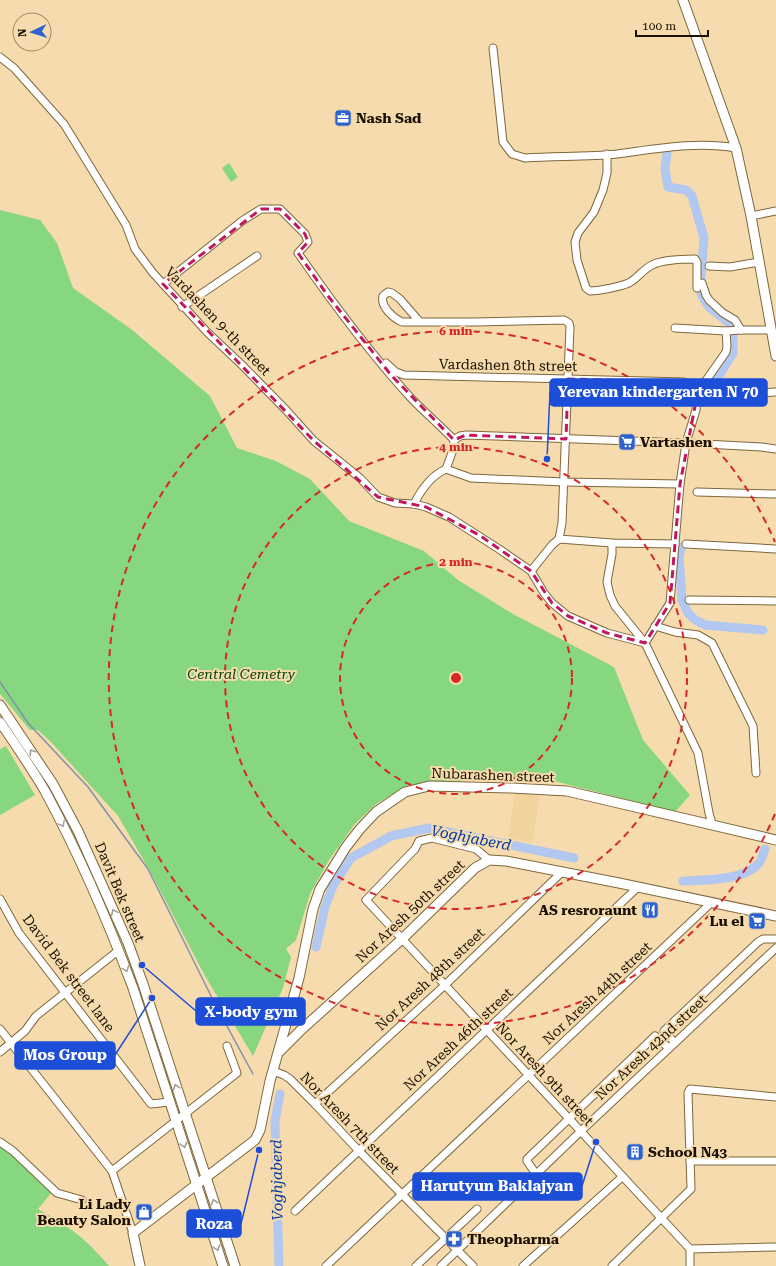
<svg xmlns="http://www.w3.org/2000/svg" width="776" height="1266" viewBox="0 0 776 1266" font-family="'Roboto Serif',serif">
<rect width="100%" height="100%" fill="#f5dbad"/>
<polygon fill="#f0d39d" points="515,792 540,796 532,842 508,838"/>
<g fill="#86d77f">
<polygon points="229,163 238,177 231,182 222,168"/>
<polygon points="0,210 40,220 57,243 73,288 131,329 210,396 237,448 276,461 310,479 349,521 424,551 458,580 513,614 614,667 643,740 690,795 675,812 554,781 448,781 406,786 376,804 354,825 329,860 310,894 296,940 286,949 291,957 283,988 253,1056 205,976 150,871 118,816 52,743 38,730 30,730 0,694"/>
<polygon points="6,746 35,795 0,815 0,749"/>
<path d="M0,1145L21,1161L52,1192L38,1209C69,1226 86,1239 109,1266H0Z"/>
</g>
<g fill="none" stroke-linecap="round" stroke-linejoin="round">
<polyline stroke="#8491a8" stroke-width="1.5" points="0,682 28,723 88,787 148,869 216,1006 253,1074"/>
<g stroke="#b2c8f0" stroke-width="9">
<polyline points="667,153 665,169 668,187 686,190 692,196 704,238 700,289 702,296 709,307 730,324 733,334 733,353 712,387 710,394"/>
<polyline points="681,547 679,557 682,600 688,613 694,619 705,625 763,630"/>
<path d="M683,881C704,880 744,881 759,863C762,860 763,853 765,849"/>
<polyline points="316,947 325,907 333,886 351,858 391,836 429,828 574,858"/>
<polyline points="279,1266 275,1121 280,1094"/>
</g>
<defs>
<g id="minor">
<path d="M493,48L503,142L512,154L525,158C556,156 587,157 617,154C656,149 697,141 736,148"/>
<polyline points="0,57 14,68 64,124 126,225 135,249 153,273 207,332 242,365 286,410 314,441 360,478 378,497 395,503 414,504 426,507 449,517 499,549 531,571 544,593 552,603 568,616 607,633 645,643"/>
<path d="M607,154V173L603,190L594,212L578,233L575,242L577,260L586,288L590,291C598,291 626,286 632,281C639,276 644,269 652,265C662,260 683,259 695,259L697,262V288"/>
<polyline points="751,216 776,211"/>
<polyline points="709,266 730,267 759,262"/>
<polyline points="702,283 706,295 709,300 723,313 735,320 741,330"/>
<path d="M163,284L242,221L261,209H280L305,234L308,242L298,253C332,302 370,353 410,397C424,412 440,425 454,440L453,450L446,469C430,476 421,490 414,504"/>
<polyline points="182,307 257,256"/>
<path d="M419,321L400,299L392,293L388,292L383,296C380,306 393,318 402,322H475L564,320L569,323L570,327L562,523L559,539"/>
<polyline points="675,328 726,331 741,330 771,330"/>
<polyline points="386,363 396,372 404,375 684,382 688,384 697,396"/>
<polyline points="720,389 759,393 776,392"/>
<polyline points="454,440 460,436 466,435 686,443 761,447 776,449"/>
<polyline points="446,469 471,478 564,482 680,484"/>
<polyline points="697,492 776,494"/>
<polyline points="559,539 612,543 675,544"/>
<polyline points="612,543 612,554 607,582 610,595 615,606 645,643 698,753 709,813 712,824"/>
<polyline points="686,544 776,549"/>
<polyline points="531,571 552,545 559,539"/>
<polyline points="689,600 776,601"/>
<polyline points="655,626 675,632 698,635 712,643 753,726 756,773"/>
<polyline points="645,643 670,603 680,484 686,443 696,410 697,396 700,389 726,352 727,346 726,331"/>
<polyline points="489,860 476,849 432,838 419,841 415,849 366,900 690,1249 690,1266"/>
<polyline points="0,899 19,933 151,1104 169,1102"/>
<polyline points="0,1029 112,1171 133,1233"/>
<polyline points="675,1043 664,1031 758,942 763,939 776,939"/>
<polyline points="0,1052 25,1031 36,1016 119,950"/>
<polyline points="273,1071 284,1075 290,1079 315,1104 358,1150 473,1266"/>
<polyline points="315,1104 445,985 562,872"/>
<polyline points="0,1142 13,1151 57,1193 82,1200"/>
<polyline points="690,1161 776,1161"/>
<polyline points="112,1171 237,1073 227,1046"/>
<polyline points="536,1174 527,1161 527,1159 655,1036 669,1048"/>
<polyline points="295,1211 638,887"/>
<polyline points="690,1249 776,1247"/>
<polyline points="326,1266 711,903"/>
<polyline points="416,1266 477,1209"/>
<polyline points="441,1266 581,1131 776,948"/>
<polyline points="523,1266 622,1177"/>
<polyline points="612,1266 691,1189 688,1093 690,1089 776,1097"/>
</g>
<g id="major">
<polyline points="683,0 736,148 751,216 776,356"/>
<polyline points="0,705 53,784 78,831 128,943 143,984 235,1266"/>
<path d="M0,722C15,744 31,767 45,791C79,854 108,921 133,988L223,1266"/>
<polyline points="280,1051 300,1031 402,939 475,868 489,860 506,861 619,883 776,916"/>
<polyline points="140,1266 133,1233 255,1140 260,1130 270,1081 299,978 313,909 320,889 346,847 360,829 376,812 405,792 429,786 512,788 567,791 776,840"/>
</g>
</defs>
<use href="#minor" stroke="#7e673c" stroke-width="9"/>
<use href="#major" stroke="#7e673c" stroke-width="11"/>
<use href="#minor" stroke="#fff" stroke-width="7"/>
<use href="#major" stroke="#fff" stroke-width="9"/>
</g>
<defs><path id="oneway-chevron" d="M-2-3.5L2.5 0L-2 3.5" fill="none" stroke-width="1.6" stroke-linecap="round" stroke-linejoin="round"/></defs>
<g stroke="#a39f99">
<use href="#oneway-chevron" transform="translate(32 752) rotate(-124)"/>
<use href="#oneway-chevron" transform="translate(62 824) rotate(62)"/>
<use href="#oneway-chevron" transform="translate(114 912) rotate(-114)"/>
<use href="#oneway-chevron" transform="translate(126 969) rotate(69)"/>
<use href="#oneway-chevron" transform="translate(176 1087) rotate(-108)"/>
<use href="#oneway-chevron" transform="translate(184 1145) rotate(73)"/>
<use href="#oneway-chevron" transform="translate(214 1202) rotate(-108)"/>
<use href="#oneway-chevron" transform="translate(217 1248) rotate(72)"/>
</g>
<path fill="none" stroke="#c2185b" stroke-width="3" stroke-dasharray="8 5" stroke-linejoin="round" d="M261,209H280L305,234L308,242L298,253L328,296L391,375L454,440L466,435L566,439L568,379L684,382L697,396L680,484L670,603L645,643L607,633L568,616L552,603L531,571L479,535L426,507L378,497L314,441L163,284Z"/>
<g fill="none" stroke="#d62828" stroke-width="2" stroke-dasharray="7 5">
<circle cx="456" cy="678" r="116"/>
<circle cx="456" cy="678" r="231"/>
<path d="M775 814A347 347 0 1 1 775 542"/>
</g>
<defs>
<symbol id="office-square" viewBox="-11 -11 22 22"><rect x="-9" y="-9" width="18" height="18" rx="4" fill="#2b62d0" stroke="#f5dbad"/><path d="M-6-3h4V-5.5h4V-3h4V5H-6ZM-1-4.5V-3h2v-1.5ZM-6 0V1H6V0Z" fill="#fff"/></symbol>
<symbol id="supermarket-square" viewBox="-11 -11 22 22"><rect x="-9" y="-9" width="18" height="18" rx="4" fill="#2b62d0" stroke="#f5dbad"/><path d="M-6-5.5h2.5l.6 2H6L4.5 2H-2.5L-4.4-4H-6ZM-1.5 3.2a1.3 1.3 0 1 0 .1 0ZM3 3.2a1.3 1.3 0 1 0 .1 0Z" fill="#fff"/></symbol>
<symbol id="restaurant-square" viewBox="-11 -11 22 22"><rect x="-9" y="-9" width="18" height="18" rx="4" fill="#2b62d0" stroke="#f5dbad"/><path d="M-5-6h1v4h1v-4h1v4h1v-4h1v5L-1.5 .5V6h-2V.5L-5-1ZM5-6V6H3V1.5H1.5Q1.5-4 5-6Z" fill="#fff"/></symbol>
<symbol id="building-square" viewBox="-11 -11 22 22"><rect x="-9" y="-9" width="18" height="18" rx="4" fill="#2b62d0" stroke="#f5dbad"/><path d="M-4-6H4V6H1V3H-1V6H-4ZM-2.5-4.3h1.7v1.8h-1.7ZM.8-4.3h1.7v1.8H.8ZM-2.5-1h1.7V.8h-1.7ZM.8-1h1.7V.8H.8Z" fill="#fff"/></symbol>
<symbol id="shop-square" viewBox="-11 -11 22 22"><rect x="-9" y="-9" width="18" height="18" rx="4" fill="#2b62d0" stroke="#f5dbad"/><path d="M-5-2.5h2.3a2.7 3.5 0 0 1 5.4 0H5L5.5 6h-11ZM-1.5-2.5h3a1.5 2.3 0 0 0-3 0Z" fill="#fff"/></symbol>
<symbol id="pharmacy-square" viewBox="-11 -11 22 22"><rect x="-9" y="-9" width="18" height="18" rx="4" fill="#2b62d0" stroke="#f5dbad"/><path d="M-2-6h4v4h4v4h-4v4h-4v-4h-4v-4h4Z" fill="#fff"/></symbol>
</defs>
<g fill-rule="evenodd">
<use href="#office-square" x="333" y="108" width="20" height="20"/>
<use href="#supermarket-square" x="617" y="432" width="20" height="20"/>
<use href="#restaurant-square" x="640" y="900" width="20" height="20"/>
<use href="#supermarket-square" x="747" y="911" width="20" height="20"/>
<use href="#building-square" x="625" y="1142" width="20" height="20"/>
<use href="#shop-square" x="134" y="1202" width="20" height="20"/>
<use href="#pharmacy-square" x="444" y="1229" width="20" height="20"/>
</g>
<g text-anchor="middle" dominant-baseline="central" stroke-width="4" stroke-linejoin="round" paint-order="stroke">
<g font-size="14" font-weight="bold" fill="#191001" stroke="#f5dbad" text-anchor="start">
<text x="356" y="118">Nash Sad</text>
<text x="640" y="442">Vartashen</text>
<text x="637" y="910" text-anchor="end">AS resroraunt</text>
<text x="744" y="921" text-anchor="end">Lu el</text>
<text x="648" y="1152">School N43</text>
<text x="131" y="1204" text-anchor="end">Li Lady<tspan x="131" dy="16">Beauty Salon</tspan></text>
<text x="467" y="1239">Theopharma</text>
</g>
<g font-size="14" fill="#191001" stroke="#f5dbad">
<text transform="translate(218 321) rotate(46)">Vardashen 9-th street</text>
<text transform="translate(508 365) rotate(1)">Vardashen 8th street</text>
<text transform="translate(493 775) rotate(2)">Nubarashen street</text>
<text transform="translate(120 892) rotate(67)">Davit Bek street</text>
<text transform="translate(410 911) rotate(-43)">Nor Aresh 50th street</text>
<text transform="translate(69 973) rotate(53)">David Bek street lane</text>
<text transform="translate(430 979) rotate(-43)">Nor Aresh 48th street</text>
<text transform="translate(597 993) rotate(-43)">Nor Aresh 44th street</text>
<text transform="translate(458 1039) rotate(-43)">Nor Aresh 46th street</text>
<text transform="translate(651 1047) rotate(-43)">Nor Aresh 42nd street</text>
<text transform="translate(545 1074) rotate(47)">Nor Aresh 9th street</text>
<text transform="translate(350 1123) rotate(46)">Nor Aresh 7th street</text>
</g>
<g font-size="14" font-style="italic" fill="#054403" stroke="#f5dbad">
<text x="241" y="674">Central Cemetry</text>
</g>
<g font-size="15" font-style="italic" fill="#0138a6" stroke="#f5dbad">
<text transform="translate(471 838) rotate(11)">Voghjaberd</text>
<text transform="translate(277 1180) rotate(-91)">Voghjaberd</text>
</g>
</g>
<circle cx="456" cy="678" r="6" fill="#d62828" stroke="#f5dbad" stroke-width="2"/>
<g font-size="12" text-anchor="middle" font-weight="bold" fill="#d62828" stroke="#f5dbad" stroke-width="4" stroke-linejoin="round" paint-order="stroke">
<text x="456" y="335">6 min</text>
<text x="456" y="451">4 min</text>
<text x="456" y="566">2 min</text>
</g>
<path fill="none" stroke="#1d4ed8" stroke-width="1.5" d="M547 459L550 392M142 965L196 1011M152 998L115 1055M596 1142L582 1186M259 1150L241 1224"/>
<g fill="#1d4ed8" stroke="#f5dbad" stroke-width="1.5">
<circle cx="547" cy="459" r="4"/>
<circle cx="142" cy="965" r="4"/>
<circle cx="152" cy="998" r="4"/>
<circle cx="596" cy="1142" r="4"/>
<circle cx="259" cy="1150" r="4"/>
</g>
<g fill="#1d4ed8" stroke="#1d4ed8" stroke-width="1.5">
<rect x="550" y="379" width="217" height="27" rx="4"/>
<rect x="196" y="998" width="109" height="27" rx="4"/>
<rect x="15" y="1042" width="100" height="27" rx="4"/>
<rect x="413" y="1173" width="169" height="27" rx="4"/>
<rect x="187" y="1210" width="54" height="27" rx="4"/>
</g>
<g font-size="15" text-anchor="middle" font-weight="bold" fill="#fff">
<text x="658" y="397">Yerevan kindergarten N 70</text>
<text x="251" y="1017">X-body gym</text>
<text x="65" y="1060">Mos Group</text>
<text x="497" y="1191">Harutyun Baklajyan</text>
<text x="214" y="1229">Roza</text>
</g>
<g transform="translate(32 32) rotate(266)"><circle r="19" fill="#f5dbad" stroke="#9d8a68"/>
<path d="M0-3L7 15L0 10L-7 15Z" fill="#2b62d0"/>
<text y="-6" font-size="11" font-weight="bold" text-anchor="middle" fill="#191001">N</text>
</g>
<path d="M636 30v6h72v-6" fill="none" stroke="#191001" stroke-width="2"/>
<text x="642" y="30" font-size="12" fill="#191001" stroke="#f5dbad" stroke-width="3" paint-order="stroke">100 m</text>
</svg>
